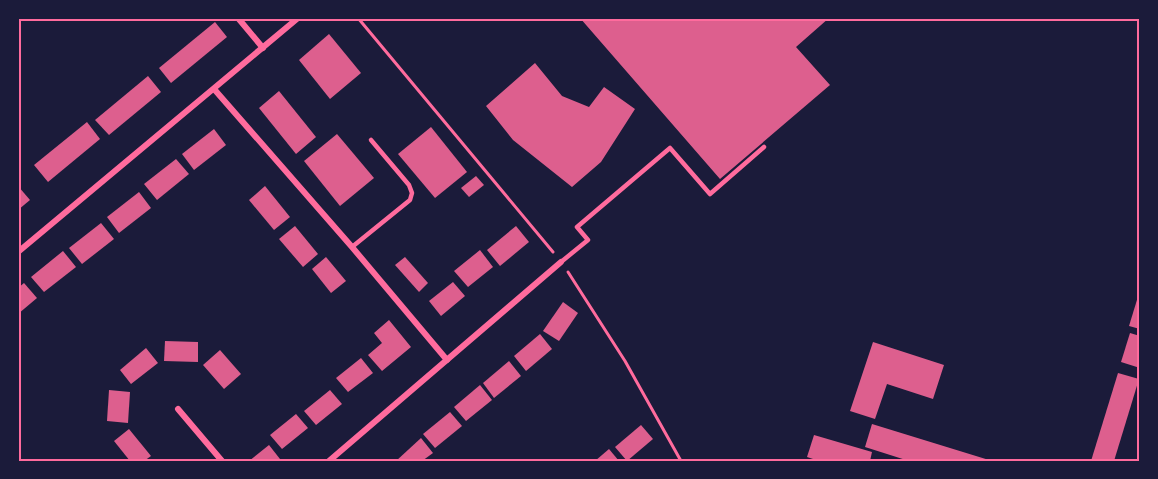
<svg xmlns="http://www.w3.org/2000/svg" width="1158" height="479" viewBox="0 0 1158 479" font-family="'Alegreya Sans',sans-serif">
<rect width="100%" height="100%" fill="#1b1b3a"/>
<g fill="#dd5f8e">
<polygon points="580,18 829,18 796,47 830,85 720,179"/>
<polygon points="215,22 227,37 171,83 159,68"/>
<polygon points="329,34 361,73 330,99 299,60"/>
<polygon points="535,63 562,96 589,107 604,87 635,109 601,162 572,187 513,140 486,106"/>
<polygon points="148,76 161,92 109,135 95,120"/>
<polygon points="279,91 316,137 296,154 259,108"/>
<polygon points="87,122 100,139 48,182 34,165"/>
<polygon points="431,127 467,172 435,198 398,154"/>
<polygon points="214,129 226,145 194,170 182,154"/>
<polygon points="337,134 374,178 340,206 304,161"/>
<polygon points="176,159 189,174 157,200 144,184"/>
<polygon points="476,176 484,185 469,197 461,188"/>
<polygon points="18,186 30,200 18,210"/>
<polygon points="265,186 290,217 274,230 249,200"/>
<polygon points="139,192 151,208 119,233 107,217"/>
<polygon points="101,223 114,239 82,264 69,248"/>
<polygon points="295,226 318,254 303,267 279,239"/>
<polygon points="516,226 529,242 500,266 487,250"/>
<polygon points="480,250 493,267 468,287 454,271"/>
<polygon points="63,251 76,267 44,292 31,277"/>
<polygon points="326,257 346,281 331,293 312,269"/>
<polygon points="405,257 428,283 419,292 395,265"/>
<polygon points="453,282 465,296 441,316 429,301"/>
<polygon points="24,283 37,298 18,314 18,288"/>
<polygon points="1140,290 1140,329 1129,326"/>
<polygon points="563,302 578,313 559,341 543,331"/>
<polygon points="389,320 411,347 382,371 368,355 382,343 374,333"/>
<polygon points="1130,333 1140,336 1140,368 1121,362"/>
<polygon points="540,334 552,349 526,371 514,356"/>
<polygon points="165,341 198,342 198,362 164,361"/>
<polygon points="873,342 944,365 933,399 887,384 875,419 850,411"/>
<polygon points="146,348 158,363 131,384 120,370"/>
<polygon points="220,350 241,374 224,389 203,365"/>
<polygon points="361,358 373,373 348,392 336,378"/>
<polygon points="509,361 521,376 494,398 483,383"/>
<polygon points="1118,373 1139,379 1125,425 1114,461 1091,461"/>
<polygon points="480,385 492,400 466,421 454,407"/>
<polygon points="109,390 130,392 128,423 107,421"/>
<polygon points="330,390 342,404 316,425 304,411"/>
<polygon points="450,412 462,426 435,448 423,434"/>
<polygon points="296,414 308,428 282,449 270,435"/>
<polygon points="872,424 989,460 989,461 909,461 865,447"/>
<polygon points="641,425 653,439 627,461 615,447"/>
<polygon points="129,429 151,456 144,461 130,461 114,441"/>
<polygon points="814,435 872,452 870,461 819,461 807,457"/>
<polygon points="421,438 433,453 422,461 396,461"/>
<polygon points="269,445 280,459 278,461 249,461"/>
<polygon points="609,449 619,461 595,461"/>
</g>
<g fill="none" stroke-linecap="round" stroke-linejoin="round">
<g stroke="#ff6b9d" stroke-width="3">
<polyline points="358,18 553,252"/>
<polyline points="568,272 625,361 681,461"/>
</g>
<g stroke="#ff6b9d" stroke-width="4.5">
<polyline points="352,247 410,200 412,193 409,185 371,140"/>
<polyline points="561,262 588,240 577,227 670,148 710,194 764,147"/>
</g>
<g stroke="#ff6b9d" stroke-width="6">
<polyline points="238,18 263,48"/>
<polyline points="214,89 352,247 447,360"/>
<polyline points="18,252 298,18"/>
<polyline points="178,409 222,461"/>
<polyline points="329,461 561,262"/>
</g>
</g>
<rect width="1158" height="479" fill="none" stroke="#1b1b3a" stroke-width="39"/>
<rect x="20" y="20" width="1118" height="440" fill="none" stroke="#ff6b9d" stroke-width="2"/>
</svg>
